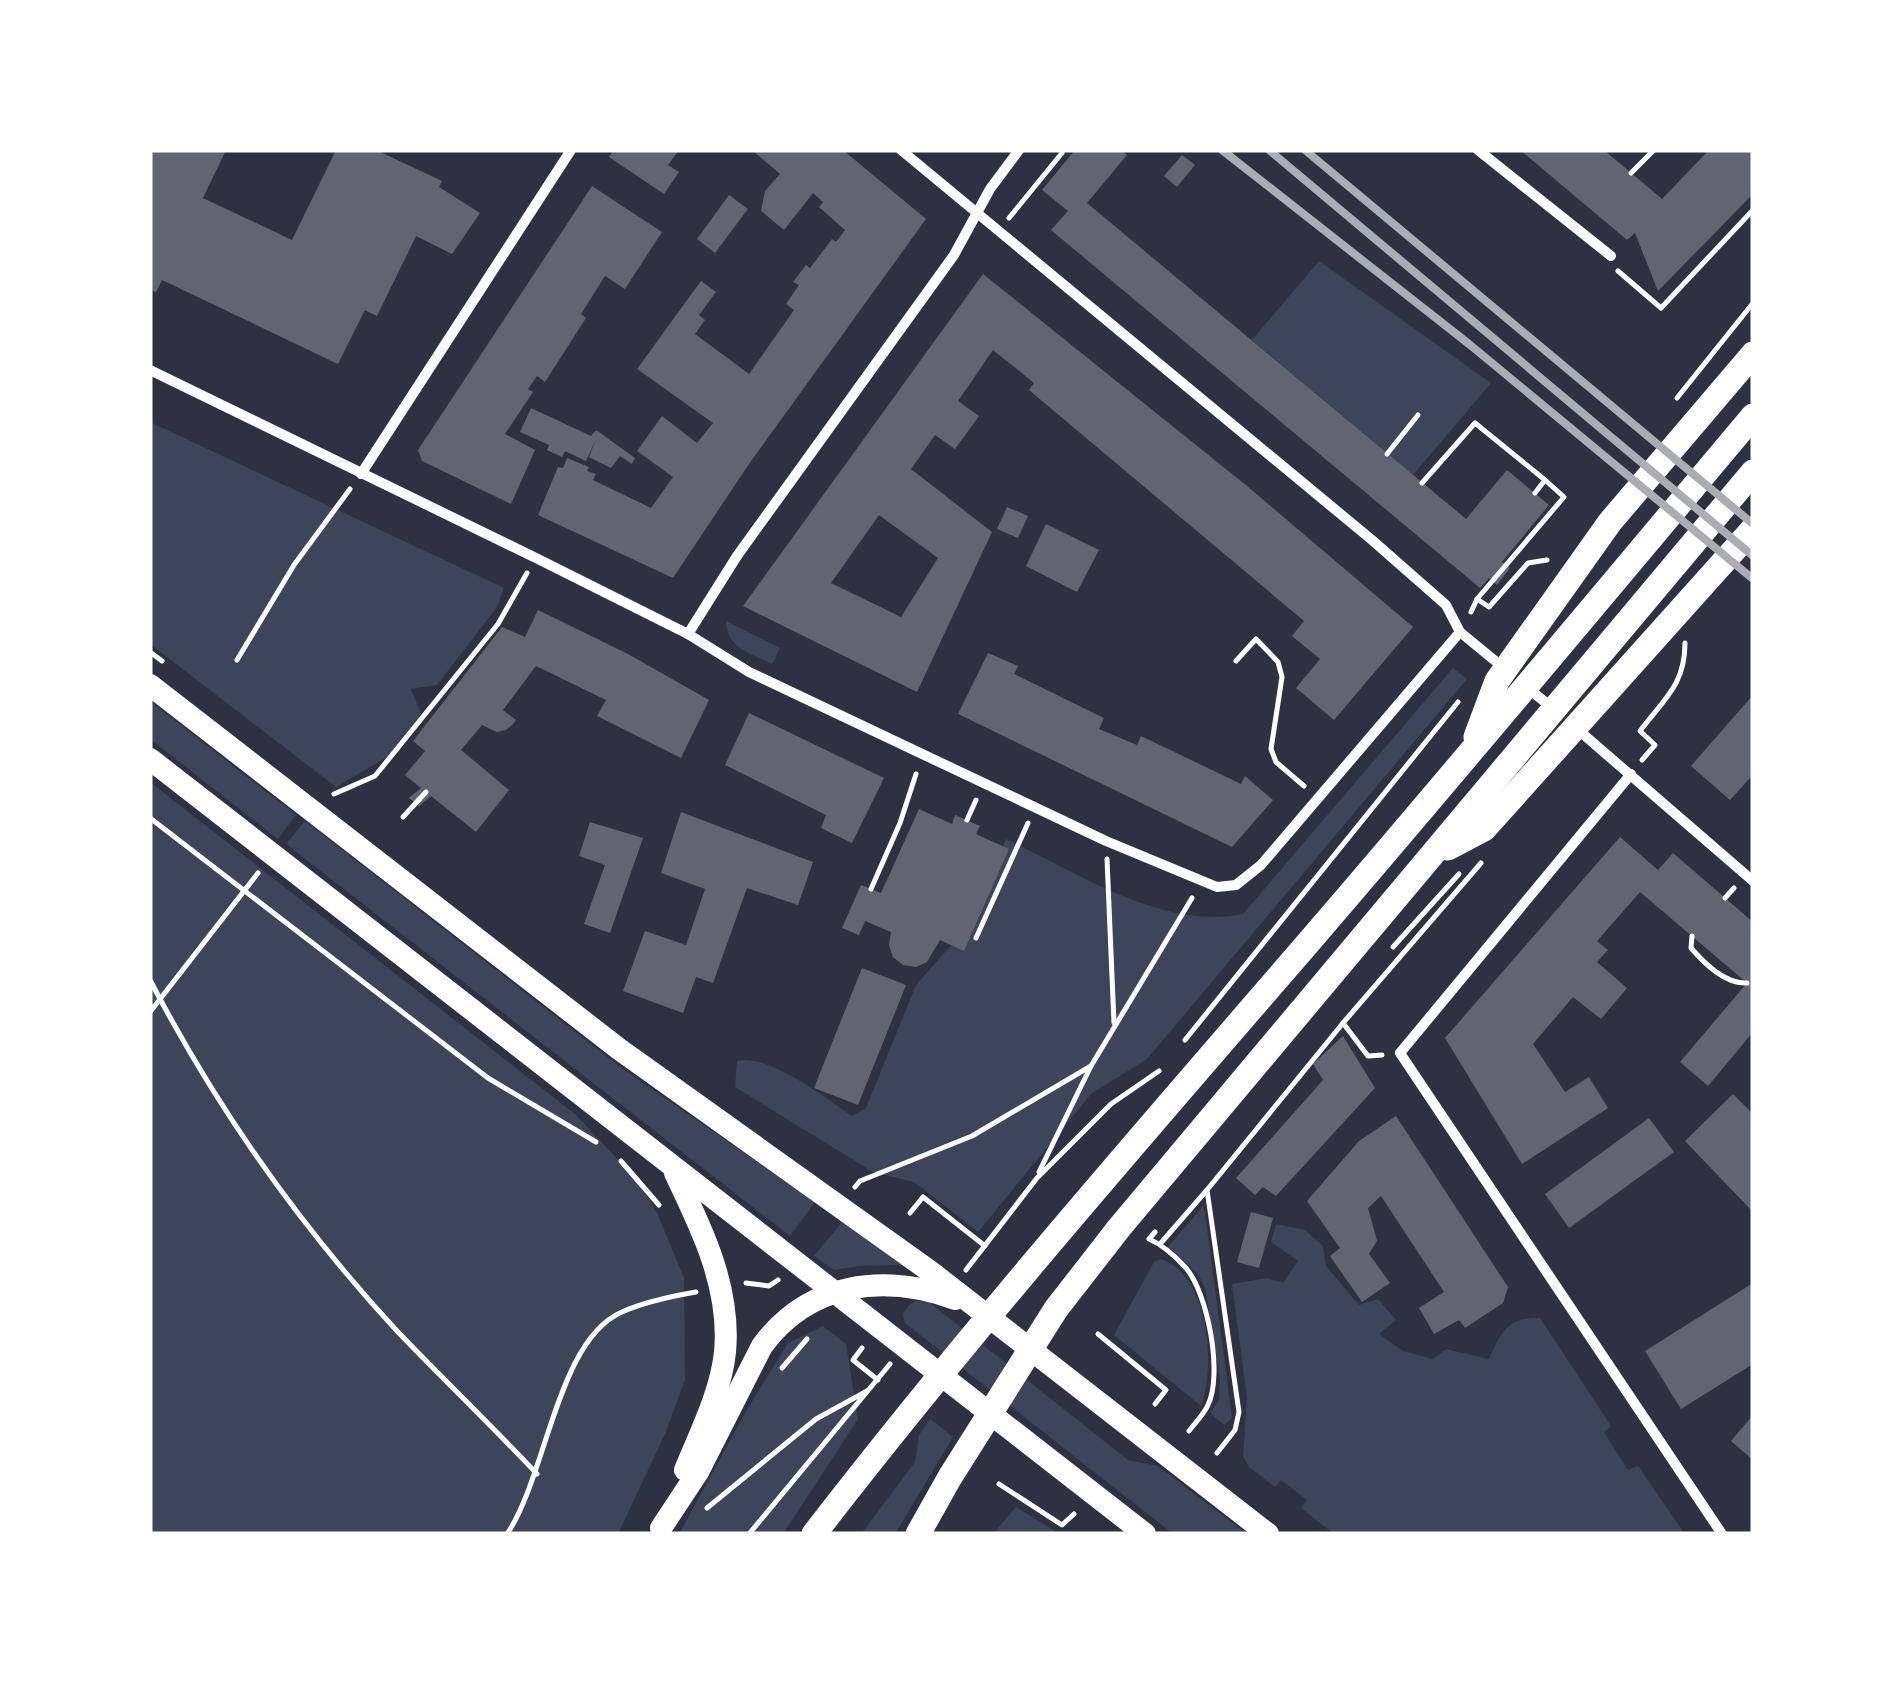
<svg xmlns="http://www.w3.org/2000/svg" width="1903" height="1684" viewBox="0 0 1903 1684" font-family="'IBM Plex Sans',sans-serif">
<rect width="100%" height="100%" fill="#2d3142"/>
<g fill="#3c4559">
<polygon points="1319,261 1491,383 1413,475 1252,340"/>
<polygon points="150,422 504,588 497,607 437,685 411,689 421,714 387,757 336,787 150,644"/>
<path d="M726,621L780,648L772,664C752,654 726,648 726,621Z"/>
<path d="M1453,668L1467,679L1147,1059L1091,1094L978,1232L914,1182L873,1172L735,1087L737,1061C768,1053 826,1098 852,1116L866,1108L916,985L961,934L1006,839C1076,872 1163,931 1243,914Z"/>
<polygon points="150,701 296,815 278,839 150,739"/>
<polygon points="150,782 575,1114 639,1182 657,1213 684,1278 685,1380 665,1434 618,1534 150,1534"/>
<polygon points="305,821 623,1069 815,1202 790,1236 286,844"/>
<polygon points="1204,1205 1232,1418 1224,1425 1210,1413 1219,1400 1220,1379 1205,1288 1198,1274 1168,1247"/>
<polygon points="843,1221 902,1265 860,1266 834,1270 814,1256"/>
<path d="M1276,1224L1305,1230L1323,1246L1326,1266L1359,1305L1378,1299L1396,1320L1379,1334L1403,1351L1433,1359L1446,1349L1489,1359C1501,1332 1508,1317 1540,1318L1611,1426L1604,1432L1628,1470L1638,1466L1685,1534H1334L1301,1508L1307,1500L1281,1480L1275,1487L1249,1467L1243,1456L1247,1398L1232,1284L1267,1278L1283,1283L1298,1261L1271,1242Z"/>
<path d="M1161,1259C1209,1275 1216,1366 1201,1406L1114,1335L1154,1262Z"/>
<path d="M925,1299L1128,1460L1158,1466L1247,1534H1173L905,1323L903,1314C909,1304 914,1300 925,1299Z"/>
<polygon points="823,1326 846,1344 858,1419 783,1534 679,1534 745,1413 788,1343"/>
<polygon points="930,1419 953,1437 895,1534 861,1534 915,1462 919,1435"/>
<polygon points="1016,1507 1060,1534 993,1534"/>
</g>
<g fill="#626471" fill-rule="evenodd">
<polygon points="150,150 226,150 203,198 292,240 336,150 376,150 442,181 439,187 480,213 452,254 416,236 377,316 365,310 338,364 162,280 156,292 150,289"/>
<polygon points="614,150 679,150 668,165 679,172 664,194 609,157"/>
<polygon points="752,150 843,150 926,219 749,464 673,578 538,515 558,467 563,468 567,458 589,467 587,471 596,474 593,480 651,508 673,477 637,451 662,416 697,443 713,423 637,369 701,281 716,292 699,315 705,320 695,334 749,374 794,310 786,304 799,285 793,282 806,265 810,268 832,239 836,242 845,230 819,207 823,202 813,193 784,230 761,211 765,191 780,174"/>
<polygon points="1075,150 1121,150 1127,155 1087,203 1466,519 1507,470 1549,505 1502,562 1510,568 1497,585 1489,578 1480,588 1051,230 1068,211 1042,190"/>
<polygon points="1520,150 1604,150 1662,199 1709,150 1753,150 1753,194 1658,291 1635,233 1627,240"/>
<polygon points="1182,155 1195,165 1177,187 1164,176"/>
<polygon points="592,186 662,232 625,289 605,276 581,314 586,318 545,382 537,376 528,389 533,392 505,434 535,450 511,504 422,461 418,450"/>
<polygon points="729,195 748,209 715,253 697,239"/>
<path d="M983,274L1247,486L1413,627L1334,720L1296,688L1320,659L1292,636L1304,621L1029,390L1034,383L993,350L958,401L979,416L955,449L935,435L911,469L992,532L917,692L743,606ZM879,515L938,558L901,617L831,583Z"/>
<polygon points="531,408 591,436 596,430 635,458 632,464 620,456 611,468 589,457 596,439 586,461 565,451 562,457 547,450 549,445 520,432"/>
<polygon points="1007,507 1028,516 1018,538 997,529"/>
<polygon points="1046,524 1099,550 1077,592 1026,566"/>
<polygon points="538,610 628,654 709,700 681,758 597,716 606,700 536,666 503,710 516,720 513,724 506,730 497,732 482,725 461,750 509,790 476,832 431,796 419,806 409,798 421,788 405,775 425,751 413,741 502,627 525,637"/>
<polygon points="988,653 1018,666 1014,674 1104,718 1099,729 1137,745 1141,736 1241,784 1245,776 1273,800 1232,847 958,714"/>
<polygon points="1753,695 1753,780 1750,778 1730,800 1691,766"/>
<polygon points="749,713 884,778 852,843 821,828 826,815 725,765"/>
<polygon points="919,809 952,824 955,815 980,826 976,834 1009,849 964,951 940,940 927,962 916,967 903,965 893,957 889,945 891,932 865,921 859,935 842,928 861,885 881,893"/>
<polygon points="681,812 813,862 798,905 747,888 713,983 696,977 683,1013 623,991 645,931 686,945 705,889 661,873"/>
<polygon points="590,822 643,838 610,933 584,924 605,865 579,856"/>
<polygon points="1620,837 1658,870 1673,853 1753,922 1753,1032 1708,1086 1680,1062 1747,983 1640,892 1597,941 1608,950 1597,962 1627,988 1601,1019 1573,997 1533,1044 1565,1092 1589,1077 1608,1108 1522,1164 1445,1038"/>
<polygon points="862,968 906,985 858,1105 814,1088"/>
<polygon points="1343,1036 1375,1088 1276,1196 1263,1187 1255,1195 1236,1178 1323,1080 1313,1064"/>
<polygon points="1733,1094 1753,1114 1753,1212 1685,1141"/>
<polygon points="1396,1116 1508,1287 1503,1303 1465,1328 1459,1320 1434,1334 1419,1308 1444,1292 1381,1196 1368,1208 1377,1241 1369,1254 1390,1283 1362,1302 1330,1256 1340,1248 1307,1201 1359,1141"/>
<polygon points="1649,1118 1674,1152 1569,1228 1545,1194"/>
<polygon points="1251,1212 1273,1218 1259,1268 1237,1262"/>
<polygon points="1753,1283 1753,1364 1681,1409 1645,1351"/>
<polygon points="1753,1415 1753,1460 1731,1441"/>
</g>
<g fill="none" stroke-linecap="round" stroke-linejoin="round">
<g stroke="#fff" stroke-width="5">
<polyline points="1631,173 1654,150"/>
<polyline points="1009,218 1062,153"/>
<polyline points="1618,271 1661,308 1753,210"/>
<polyline points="1677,398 1753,303"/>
<polyline points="1387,454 1418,415"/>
<polyline points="1422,483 1475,423 1545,480 1535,493"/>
<polyline points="1477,599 1564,497 1545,480"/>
<polyline points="1471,612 1477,599 1489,607 1528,563 1547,560"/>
<polyline points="150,652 162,661"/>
<polyline points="237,660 294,565 350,489"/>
<polyline points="1236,661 1256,639 1278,662 1282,677 1271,749 1276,762 1304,786"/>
<path d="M1642,760L1655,745L1640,731C1664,699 1685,685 1685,643"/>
<polyline points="334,794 375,776 498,624 527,573"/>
<polyline points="403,817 426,792"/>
<polyline points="150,818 488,1078 596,1142"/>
<polyline points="967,820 976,800"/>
<polyline points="1107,859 1114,1023"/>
<polyline points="871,889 900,823 916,774"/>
<polyline points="1725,898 1734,888"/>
<path d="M1692,936L1691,948C1705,964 1725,984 1747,983"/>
<polyline points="976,938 1028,823"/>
<polyline points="1393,947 1459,874"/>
<path d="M150,980C216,1107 300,1226 397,1331C443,1379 491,1425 537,1474"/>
<polyline points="150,1012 258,873"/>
<polyline points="1343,1023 1481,863"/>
<polyline points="1185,1040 1458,702"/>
<polyline points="621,1161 659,1205"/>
<polyline points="1039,1172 1091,1066 1192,898"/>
<polyline points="855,1187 860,1181 972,1136 1091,1066"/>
<polyline points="910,1213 923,1197 985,1246"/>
<path d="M1155,1232L1149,1239C1163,1245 1176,1257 1186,1268C1208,1294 1223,1374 1208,1405C1204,1414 1195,1423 1189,1431"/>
<polyline points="1160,1244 1207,1190"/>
<polyline points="966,1270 1037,1178 1111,1104 1159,1071"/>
<polyline points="746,1283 769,1286 778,1280"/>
<polyline points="1098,1334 1166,1390 1155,1404"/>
<polyline points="862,1348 853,1360 878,1380"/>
<polyline points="782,1368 807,1339"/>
<polyline points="1217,1453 1235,1430 1239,1412 1207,1190 1343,1023 1368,1056 1382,1055"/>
<polyline points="999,1484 1062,1525 1074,1514"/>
<polyline points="707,1508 816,1419 867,1391"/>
<path d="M507,1534C547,1475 557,1340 622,1312C644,1302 673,1296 696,1292"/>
<polyline points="749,1534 890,1364"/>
</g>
<g stroke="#fff" stroke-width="10">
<polyline points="901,150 1372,540 1446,605 1460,632 1505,669"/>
<polyline points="1478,150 1611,256"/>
<polyline points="150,370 536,558 688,634 749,672 1106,841 1217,887 1236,885 1261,865 1460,632"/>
<polyline points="361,474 571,150"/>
<polyline points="688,634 737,556 954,255 990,189 1019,150"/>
<polyline points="1525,686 1555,710"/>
<polyline points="1576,728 1753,881"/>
<polyline points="1631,774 1400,1053 1722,1534"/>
</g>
<g stroke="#fff" stroke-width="22">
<polyline points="150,685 619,1049 931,1272 1268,1534"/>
<polyline points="150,759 1145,1534"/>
<path d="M675,1173C702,1229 731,1288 725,1352C721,1392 700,1433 685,1470"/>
<path d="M661,1528L698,1472L762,1346C809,1282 884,1273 955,1299"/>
</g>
<g stroke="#fff" stroke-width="25">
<polyline points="1476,737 1497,681 1610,522 1753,354"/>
<polyline points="1448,848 1484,829 1753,529"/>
<path d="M814,1534C973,1328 1144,1133 1314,936C1462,764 1607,590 1753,416"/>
<polyline points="918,1534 950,1477 1056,1309 1119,1228 1753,472"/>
</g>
<g stroke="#abadb3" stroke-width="8">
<polyline points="1222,150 1469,344 1753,579"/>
<polyline points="1269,150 1753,556"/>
<polyline points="1305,150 1753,524"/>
</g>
</g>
<rect width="1903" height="1684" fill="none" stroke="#ffffff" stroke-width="305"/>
</svg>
